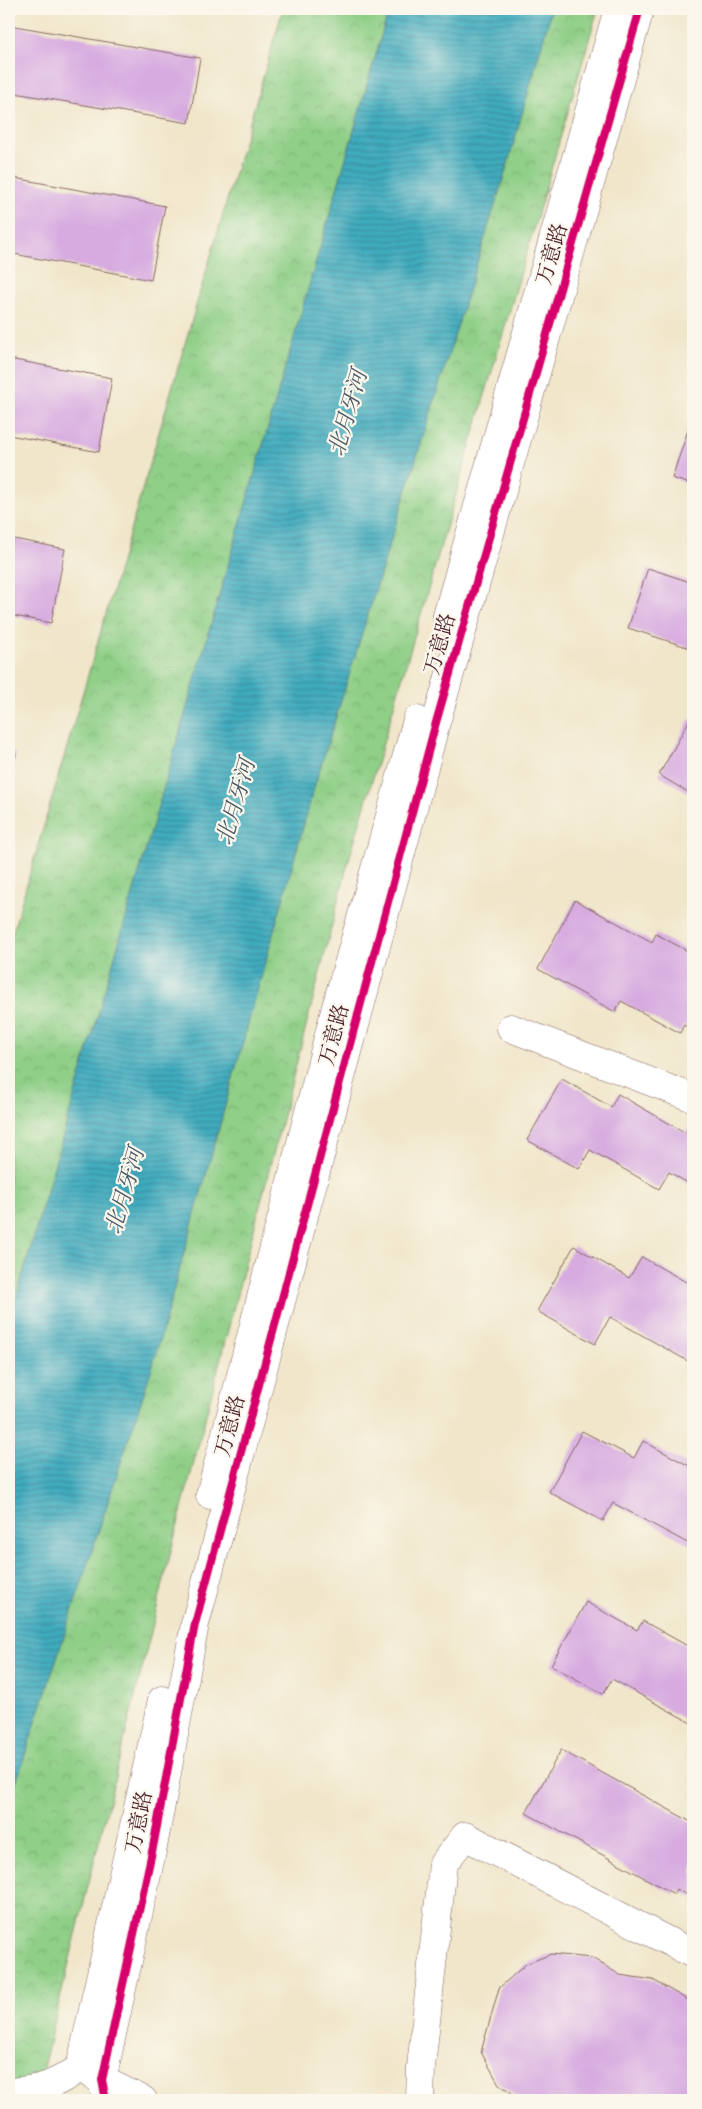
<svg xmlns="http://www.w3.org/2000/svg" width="702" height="2109" viewBox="0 0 702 2109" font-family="Cardo,'Noto Serif SC',serif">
<defs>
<pattern id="park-crowns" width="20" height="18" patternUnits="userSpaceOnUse" patternTransform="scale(1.25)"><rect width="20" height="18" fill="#8fcf87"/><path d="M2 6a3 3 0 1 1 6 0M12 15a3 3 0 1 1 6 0" fill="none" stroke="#7db175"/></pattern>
<pattern id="water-rules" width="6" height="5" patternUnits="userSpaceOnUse" patternTransform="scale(1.25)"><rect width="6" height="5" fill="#3fabbe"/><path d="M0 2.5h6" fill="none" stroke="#378b9b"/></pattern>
</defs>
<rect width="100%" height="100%" fill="#fbf7ec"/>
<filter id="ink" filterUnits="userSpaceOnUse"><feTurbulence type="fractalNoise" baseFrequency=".02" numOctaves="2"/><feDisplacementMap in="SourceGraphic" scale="10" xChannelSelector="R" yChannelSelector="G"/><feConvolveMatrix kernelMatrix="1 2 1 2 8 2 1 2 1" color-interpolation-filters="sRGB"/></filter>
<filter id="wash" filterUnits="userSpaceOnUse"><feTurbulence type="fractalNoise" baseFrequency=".0096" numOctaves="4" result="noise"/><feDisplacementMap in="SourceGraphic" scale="20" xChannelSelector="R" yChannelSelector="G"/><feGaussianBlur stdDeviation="1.12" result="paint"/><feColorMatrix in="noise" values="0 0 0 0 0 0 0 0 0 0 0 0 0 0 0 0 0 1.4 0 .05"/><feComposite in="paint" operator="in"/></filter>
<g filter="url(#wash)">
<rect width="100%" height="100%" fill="#f0e6ca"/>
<polygon fill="url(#park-crowns)" stroke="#6c7759" points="283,9 598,9 348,863 169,1559 35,2100 9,2100 9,945"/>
<polygon fill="url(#water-rules)" stroke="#446574" points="389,9 552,9 506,170 314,788 152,1368 9,1804 9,1322"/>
<g id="blocks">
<g fill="#d7abe0">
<polygon points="9,25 200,58 189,123 9,92"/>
<polygon points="9,177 165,206 151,280 9,253"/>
<polygon points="9,359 112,378 99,452 9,435"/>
<polygon points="693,415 693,485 672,478"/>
<polygon points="9,538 65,549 51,623 9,615"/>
<polygon points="648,568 693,583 693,649 628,628"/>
<polygon points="690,719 693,721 693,795 659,775"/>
<polygon points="9,752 16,754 9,777"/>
<polygon points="575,900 652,942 656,934 693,954 693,1031 684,1025 680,1033 621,1001 615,1012 538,969"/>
<polygon points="562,1079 611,1107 618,1094 686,1133 693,1119 693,1186 669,1172 659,1189 590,1150 579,1169 527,1140"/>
<polygon points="574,1246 629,1278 642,1257 693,1286 693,1364 610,1317 595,1344 537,1311"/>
<polygon points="582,1431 634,1458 643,1441 693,1468 693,1546 613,1503 603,1521 549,1492"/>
<polygon points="586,1602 637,1630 643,1621 693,1649 693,1724 612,1679 603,1694 551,1665"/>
<polygon points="561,1750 693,1823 693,1898 676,1889 674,1894 526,1813"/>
<polygon points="551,1954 592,1958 620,1975 653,1980 693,2003 693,2100 522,2100 499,2084 481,2052 499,1988 526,1964"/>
</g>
</g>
</g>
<g filter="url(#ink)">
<use href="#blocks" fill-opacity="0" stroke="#846563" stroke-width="1"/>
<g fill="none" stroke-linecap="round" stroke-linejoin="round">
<defs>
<polyline id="minor" points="511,1028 693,1098"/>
<g id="tertiary">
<polyline points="447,616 618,9"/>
<polyline points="210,1495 336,1007 417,720"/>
<polyline points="80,2068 162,1700"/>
<polyline points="90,2074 143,2100"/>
<path d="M9,2092C42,2089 51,2087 80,2068"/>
<polyline points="106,2100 102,2080 153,1847 195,1624 435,726 640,9"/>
<polyline points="420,2100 421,2067 443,1864 465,1836 693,1954"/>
</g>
<polyline id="secondary" points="9,2093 22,2100"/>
</defs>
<use href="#minor" stroke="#846563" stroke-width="29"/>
<use href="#tertiary" stroke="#846563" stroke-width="29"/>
<use href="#secondary" stroke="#846563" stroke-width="29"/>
<use href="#minor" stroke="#fff" stroke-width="28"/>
<use href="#tertiary" stroke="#fff" stroke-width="28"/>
<use href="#secondary" stroke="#fff" stroke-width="28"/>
<defs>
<polyline id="cycleway" points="106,2100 102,2080 153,1847 195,1624 435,726 640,9"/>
</defs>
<use href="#cycleway" stroke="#fbf7ec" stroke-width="11"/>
<use href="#cycleway" stroke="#d6006c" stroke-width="8"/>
</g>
</g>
<g text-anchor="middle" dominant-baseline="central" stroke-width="4.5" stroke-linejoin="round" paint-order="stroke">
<g font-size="21" fill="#4a1f2b" stroke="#fbf7ec">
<text transform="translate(552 254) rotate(-74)">万意路</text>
<text transform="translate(440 644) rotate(-74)">万意路</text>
<text transform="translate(334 1035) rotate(-75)">万意路</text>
<text transform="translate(230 1426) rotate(-75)">万意路</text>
<text transform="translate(139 1822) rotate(-79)">万意路</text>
</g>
<g font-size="22" font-style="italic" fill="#465766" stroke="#fbf7ec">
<text transform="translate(348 413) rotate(-74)">北月牙河</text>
<text transform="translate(236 802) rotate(-74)">北月牙河</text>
<text transform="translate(125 1191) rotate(-74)">北月牙河</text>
</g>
</g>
<rect width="702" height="2109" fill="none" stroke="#fbf7ec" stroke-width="30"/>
</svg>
